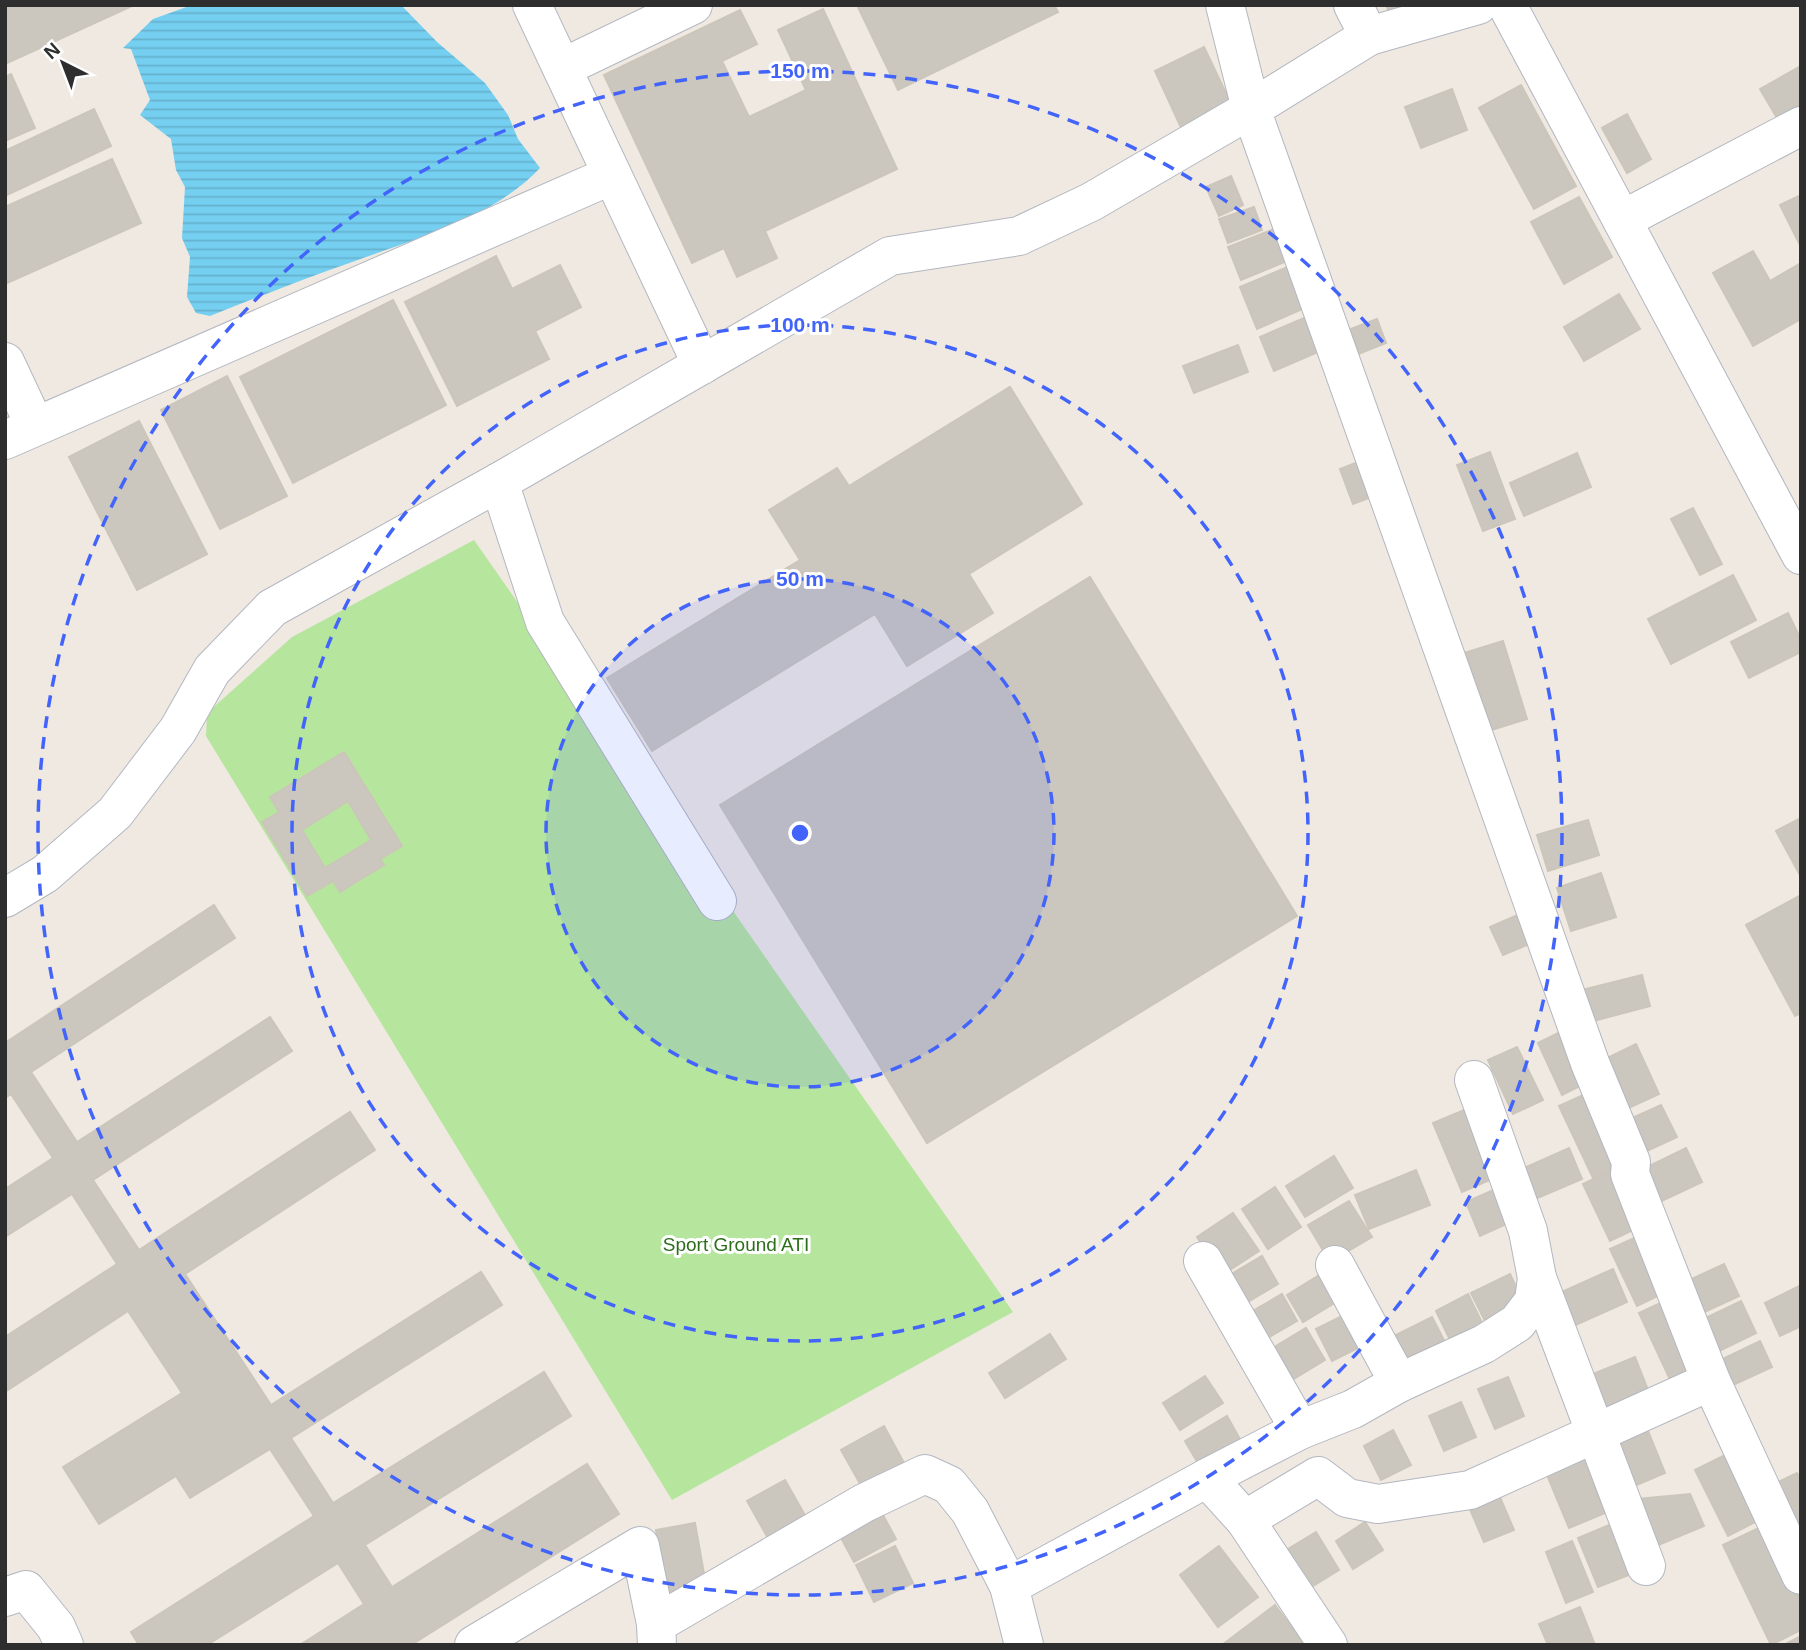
<svg xmlns="http://www.w3.org/2000/svg" width="1806" height="1650" viewBox="0 0 1806 1650" font-family="Helvetica,sans-serif">
<defs>
<pattern id="water-rules" width="6" height="5" patternUnits="userSpaceOnUse" patternTransform="scale(1.75)"><rect width="6" height="5" fill="#75cff0"/><path d="M0 2.5h6" fill="none" stroke="#66b2ce"/></pattern>
</defs>
<rect width="100%" height="100%" fill="#efe9e1"/>
<polygon fill="#b6e59e" points="474,540 1013,1312 672,1500 206,736 207,713 292,637"/>
<path fill="url(#water-rules)" d="M192,5H401L437,42L485,83L508,115L518,139L540,168C496,216 415,239 355,261C306,278 258,297 210,316L196,313L187,297L190,257L182,238L185,187L176,170L171,139L140,115L150,100L131,49L123,48L153,19Z"/>
<g fill="#cbc7bf" stroke="#cbc5ba" stroke-width="2" fill-rule="evenodd">
<polygon points="5,5 134,5 5,64"/>
<polygon points="857,5 1054,5 1058,12 898,90"/>
<polygon points="1386,5 1406,5 1390,14"/>
<polygon points="823,9 897,169 765,231 777,258 737,277 724,248 692,263 604,75 740,10 757,44 722,61 749,117 806,90 778,30"/>
<polygon points="1204,47 1233,108 1183,132 1155,71"/>
<polygon points="1801,66 1801,105 1777,118 1760,89"/>
<polygon points="11,74 35,128 5,141 5,77"/>
<polygon points="1521,85 1576,186 1534,209 1479,108"/>
<polygon points="1452,89 1467,130 1421,148 1405,107"/>
<polygon points="94,109 111,146 5,196 5,151"/>
<polygon points="1627,114 1651,159 1627,173 1602,128"/>
<polygon points="112,159 141,223 5,284 5,207"/>
<polygon points="1231,176 1243,205 1219,216 1206,187"/>
<polygon points="1801,195 1801,247 1780,205"/>
<polygon points="1579,197 1612,257 1564,284 1531,222"/>
<polygon points="1254,207 1262,230 1228,243 1219,219"/>
<polygon points="1274,229 1287,261 1241,280 1228,247"/>
<polygon points="1753,251 1770,281 1801,263 1801,319 1753,346 1713,273"/>
<polygon points="496,256 512,289 560,265 581,307 535,331 549,359 457,406 405,302"/>
<polygon points="1290,266 1307,307 1257,329 1240,287"/>
<polygon points="1619,294 1640,329 1584,361 1564,327"/>
<polygon points="393,300 446,405 293,483 240,377"/>
<polygon points="1311,315 1325,349 1274,371 1260,337"/>
<polygon points="1377,319 1386,343 1346,359 1337,334"/>
<polygon points="1238,345 1248,372 1194,393 1183,366"/>
<polygon points="227,376 287,496 220,529 161,410"/>
<polygon points="1010,387 1082,504 969,574 993,613 907,666 875,614 652,751 607,678 800,560 769,510 837,468 849,486"/>
<polygon points="139,421 207,554 137,590 69,457"/>
<polygon points="1490,452 1515,519 1483,531 1457,465"/>
<polygon points="1577,453 1591,487 1524,516 1510,483"/>
<polygon points="1363,460 1377,495 1353,504 1340,469"/>
<polygon points="1693,508 1722,564 1700,575 1671,519"/>
<polygon points="1733,575 1756,620 1671,664 1648,619"/>
<polygon points="1090,577 1297,916 927,1143 720,805"/>
<polygon points="1788,613 1801,640 1801,652 1749,678 1731,642"/>
<polygon points="1503,641 1527,719 1482,733 1458,655"/>
<path d="M344,752L402,846L380,859L384,865L340,892L333,881L307,896L262,822L279,812L270,797ZM348,801L371,840L325,868L302,830Z"/>
<polygon points="1801,818 1801,877 1776,831"/>
<polygon points="1588,820 1599,855 1548,871 1537,835"/>
<polygon points="1601,873 1616,917 1571,931 1557,888"/>
<polygon points="1801,895 1801,1013 1795,1016 1746,925"/>
<polygon points="214,905 235,938 31,1072 77,1142 270,1017 292,1051 93,1180 139,1250 350,1112 375,1150 185,1274 271,1405 481,1272 502,1305 291,1438 333,1503 544,1372 571,1416 365,1545 392,1587 587,1464 619,1514 411,1645 300,1645 364,1604 338,1563 207,1645 139,1645 131,1632 314,1516 270,1449 190,1498 176,1476 99,1524 63,1467 182,1393 128,1311 5,1392 5,1337 117,1264 72,1194 5,1237 5,1189 53,1158 11,1094 5,1098 5,1043"/>
<polygon points="1527,911 1539,940 1503,955 1490,927"/>
<polygon points="1642,975 1650,1006 1582,1024 1574,992"/>
<polygon points="1570,1027 1594,1079 1562,1095 1538,1043"/>
<polygon points="1636,1044 1659,1094 1620,1112 1597,1063"/>
<polygon points="1517,1047 1543,1100 1513,1114 1488,1060"/>
<polygon points="1592,1091 1626,1162 1593,1178 1559,1106"/>
<polygon points="1661,1105 1677,1137 1634,1157 1619,1124"/>
<polygon points="1469,1108 1499,1176 1462,1192 1433,1123"/>
<polygon points="1569,1148 1582,1179 1533,1200 1520,1170"/>
<polygon points="1686,1148 1702,1182 1649,1207 1633,1174"/>
<polygon points="1334,1156 1353,1188 1305,1217 1286,1186"/>
<polygon points="1621,1166 1648,1223 1610,1241 1583,1184"/>
<polygon points="1416,1170 1430,1205 1369,1229 1355,1195"/>
<polygon points="1275,1187 1301,1227 1268,1249 1242,1209"/>
<polygon points="1498,1188 1513,1221 1480,1236 1466,1202"/>
<polygon points="1349,1201 1372,1237 1330,1262 1308,1225"/>
<polygon points="1233,1213 1259,1251 1222,1275 1197,1237"/>
<polygon points="1643,1234 1670,1290 1637,1306 1610,1249"/>
<polygon points="1262,1256 1278,1284 1239,1307 1223,1279"/>
<polygon points="1724,1264 1739,1296 1696,1316 1681,1284"/>
<polygon points="1329,1269 1346,1296 1303,1322 1287,1295"/>
<polygon points="1613,1269 1627,1302 1569,1328 1555,1295"/>
<polygon points="1510,1274 1523,1302 1485,1321 1471,1293"/>
<polygon points="1801,1285 1801,1326 1780,1336 1765,1303"/>
<polygon points="1282,1294 1297,1321 1259,1343 1244,1316"/>
<polygon points="1468,1294 1483,1325 1450,1340 1436,1311"/>
<polygon points="1671,1298 1706,1371 1673,1386 1639,1313"/>
<polygon points="1741,1301 1756,1333 1707,1357 1691,1325"/>
<polygon points="1354,1310 1370,1342 1332,1361 1316,1329"/>
<polygon points="1432,1317 1447,1346 1396,1371 1382,1342"/>
<polygon points="1306,1328 1325,1360 1282,1386 1263,1354"/>
<polygon points="1050,1334 1066,1359 1005,1398 989,1373"/>
<polygon points="1760,1341 1772,1367 1720,1391 1708,1366"/>
<polygon points="1635,1357 1648,1390 1597,1411 1583,1378"/>
<polygon points="1205,1376 1223,1403 1180,1430 1163,1403"/>
<polygon points="1508,1377 1524,1416 1495,1429 1478,1389"/>
<polygon points="1461,1402 1476,1437 1444,1451 1429,1416"/>
<polygon points="1227,1416 1242,1443 1201,1468 1185,1441"/>
<polygon points="884,1426 910,1474 868,1498 841,1450"/>
<polygon points="1393,1430 1411,1465 1381,1480 1364,1446"/>
<polygon points="1648,1431 1665,1473 1632,1487 1615,1445"/>
<polygon points="1731,1452 1763,1518 1728,1536 1695,1470"/>
<polygon points="1581,1454 1605,1513 1569,1528 1545,1470"/>
<polygon points="1797,1473 1801,1481 1801,1522 1785,1530 1764,1489"/>
<polygon points="785,1480 811,1526 773,1547 747,1501"/>
<polygon points="1690,1494 1704,1526 1656,1546 1636,1499"/>
<polygon points="1499,1495 1514,1530 1484,1542 1469,1507"/>
<polygon points="876,1502 896,1539 854,1562 834,1525"/>
<polygon points="1365,1522 1383,1550 1353,1569 1336,1541"/>
<polygon points="695,1523 706,1585 667,1592 656,1530"/>
<polygon points="1614,1523 1634,1573 1598,1587 1578,1538"/>
<polygon points="1763,1526 1801,1601 1801,1630 1771,1645 1723,1545"/>
<polygon points="1316,1532 1339,1570 1297,1596 1273,1558"/>
<polygon points="1572,1541 1593,1592 1566,1603 1546,1552"/>
<polygon points="895,1546 913,1583 874,1602 856,1565"/>
<polygon points="1219,1546 1258,1597 1218,1627 1180,1575"/>
<polygon points="1275,1605 1305,1645 1222,1645"/>
<polygon points="1580,1607 1595,1645 1548,1645 1539,1624"/>
<polygon points="1801,1636 1801,1645 1784,1645"/>
</g>
<g fill="none" stroke-linecap="round" stroke-linejoin="round">
<defs>
<g id="minor">
<polyline points="532,5 702,365"/>
<polyline points="1353,5 1369,36 1478,5"/>
<polyline points="1507,5 1801,555"/>
<polyline points="1369,36 1251,109 1590,1063 1631,1162 1630,1174 1711,1381 1801,1575"/>
<polyline points="562,68 693,5"/>
<polyline points="1622,220 1801,126"/>
<polyline points="5,362 35,426"/>
<polyline points="5,440 612,175"/>
<polyline points="499,482 545,622 717,901"/>
<polyline points="5,898 45,874 115,813 178,730 212,670 272,608 499,482 890,256 1019,236 1091,202 1251,109 1225,5"/>
<polyline points="1203,1261 1300,1430"/>
<polyline points="1335,1265 1399,1383"/>
<polyline points="1537,1278 1646,1566"/>
<polyline points="1245,1520 1318,1476 1347,1498 1378,1504 1470,1490 1711,1381"/>
<polyline points="1009,1586 1207,1478"/>
<polyline points="5,1597 26,1590 56,1627 64,1645"/>
<polyline points="656,1624 864,1503 925,1474 949,1485 970,1511 1009,1586 1024,1645"/>
<polyline points="474,1645 640,1546 656,1624 657,1645"/>
<polyline points="1328,1645 1245,1520 1207,1478 1300,1430 1353,1409 1399,1383 1484,1344 1517,1323 1534,1301 1537,1278 1528,1231 1474,1080"/>
</g>
</defs>
<use href="#minor" stroke="#b4b7c1" stroke-width="40"/>
<use href="#minor" stroke="#fff" stroke-width="38"/>
</g>
<circle cx="800" cy="833" r="254" fill="#4264fb" fill-opacity=".12"/>
<g fill="none" stroke="#4264fb" stroke-width="3.5" stroke-dasharray="12 9">
<circle cx="800" cy="833" r="254"/>
<circle cx="800" cy="833" r="508"/>
<circle cx="800" cy="833" r="762"/>
</g>
<g text-anchor="middle" dominant-baseline="central" stroke-width="6" stroke-linejoin="round" paint-order="stroke">
<g font-size="19" fill="#2c6e1b" stroke="#fff">
<text x="736" y="1244">Sport Ground ATI</text>
</g>
</g>
<circle cx="800" cy="833" r="10" fill="#4264fb" stroke="#fff" stroke-width="3.5"/>
<g font-size="21" text-anchor="middle" font-weight="bold" fill="#4264fb" stroke="#fff" stroke-width="6" stroke-linejoin="round" paint-order="stroke">
<text x="800" y="78">150 m</text>
<text x="800" y="332">100 m</text>
<text x="800" y="586">50 m</text>
</g>
<rect width="1806" height="1650" fill="none" stroke="#2e2e2e" stroke-width="14"/>
<g transform="translate(63 63) rotate(318)" stroke="#ffffff" stroke-width="5" paint-order="stroke">
<path d="M0-5L12 26L0 18L-12 26Z" fill="#2e2e2e"/>
<text y="-10" font-size="19" font-weight="bold" text-anchor="middle" fill="#2e2e2e">N</text>
</g>
</svg>
